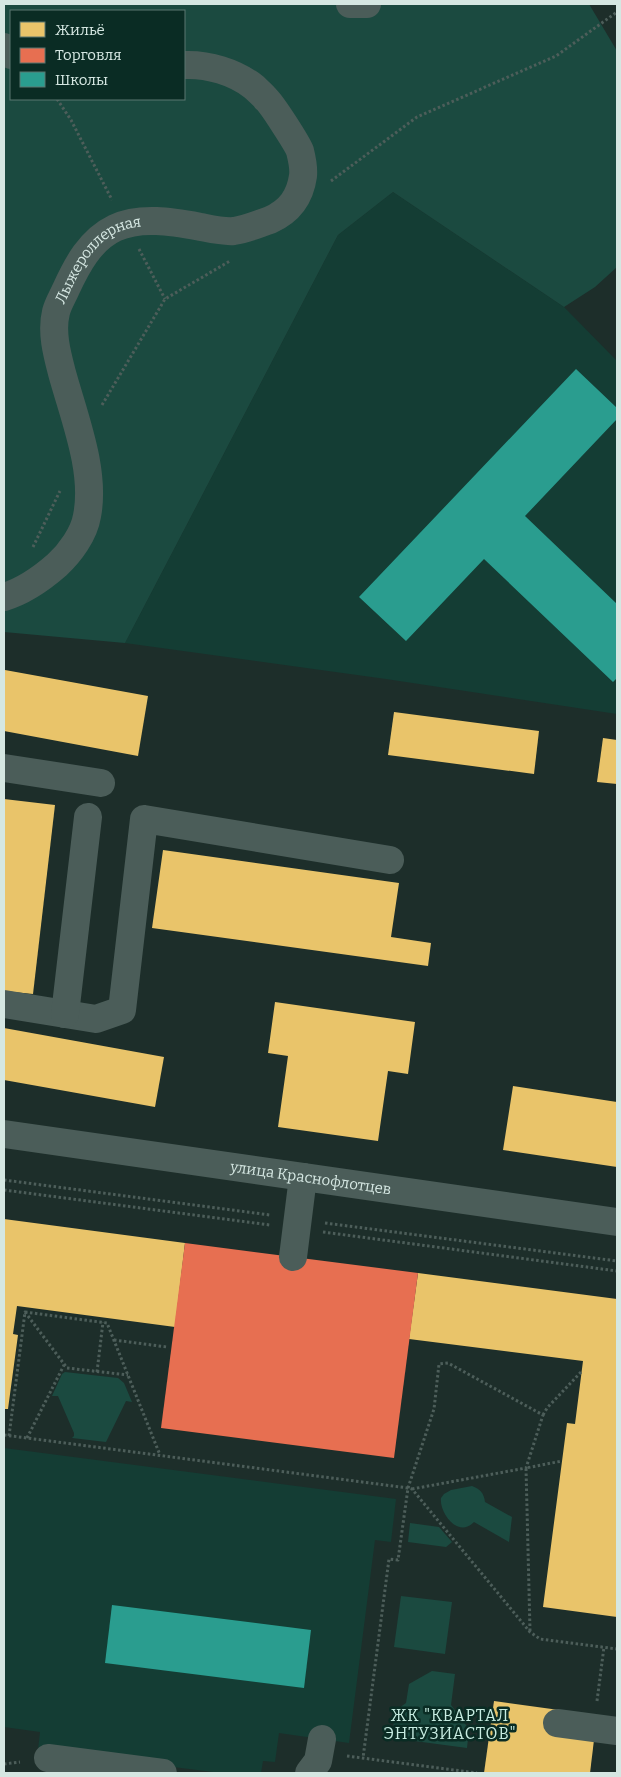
<svg xmlns="http://www.w3.org/2000/svg" width="621" height="1777" viewBox="0 0 621 1777" font-family="Bitter,serif">
<rect width="100%" height="100%" fill="#1d2e2a"/>
<g fill="#143d34">
<polygon points="393,192 564,307 617,361 617,714 386,679 125,643 338,235"/>
<polygon points="4,1448 396,1499 391,1542 375,1540 349,1743 279,1733 275,1762 263,1761 261,1773 221,1773 38,1750 40,1732 4,1727"/>
</g>
<g fill="#1b4a40" fill-rule="evenodd">
<path d="M4,4H589L617,51V267L595,287L564,307L393,192L338,235L125,643L4,632ZM11,11H184V99H11Z"/>
<polygon points="65,1372 118,1378 124,1383 132,1402 126,1401 106,1442 72,1438 74,1436 74,1433 58,1396 52,1396 62,1374"/>
<path d="M472,1486C480,1489 484,1493 485,1502L512,1517L509,1542L474,1522C458,1539 439,1512 441,1498L444,1494L451,1490Z"/>
<polygon points="410,1523 439,1527 452,1542 446,1547 408,1542"/>
<polygon points="401,1596 452,1602 445,1654 394,1647"/>
<polygon points="432,1671 455,1674 451,1705 469,1729 467,1748 392,1738 395,1711 406,1703 409,1684"/>
</g>
<g fill="#e9c46a">
<polygon points="5,670 148,696 138,756 4,731 4,679"/>
<polygon points="394,712 539,731 534,774 388,755"/>
<polygon points="603,738 617,740 617,784 597,782"/>
<polygon points="4,799 55,805 33,994 4,991"/>
<polygon points="163,850 399,883 391,937 431,943 428,966 152,928"/>
<polygon points="275,1002 415,1022 408,1074 388,1071 378,1141 278,1127 288,1056 268,1053"/>
<polygon points="4,1028 164,1057 155,1107 4,1080"/>
<polygon points="513,1086 617,1102 617,1167 503,1150"/>
<polygon points="4,1219 185,1243 175,1327 17,1306 13,1334 18,1335 8,1409 4,1409"/>
<polygon points="418,1273 617,1299 617,1617 543,1607 567,1423 575,1424 583,1361 409,1339"/>
<polygon points="494,1701 559,1710 594,1740 590,1773 484,1773"/>
</g>
<polygon fill="#e76f51" points="185,1243 418,1273 394,1458 161,1428"/>
<g fill="#2a9d8f">
<polygon points="576,369 617,408 617,419 525,516 617,604 617,678 613,682 484,559 406,641 359,597"/>
<polygon points="112,1605 311,1630 304,1688 105,1663"/>
</g>
<g fill="none" stroke-linecap="round" stroke-linejoin="round">
<g stroke="#4d5e5a" stroke-width="3" stroke-dasharray="2.5 2.5" stroke-linecap="butt">
<polyline points="57,99 71,120 112,200"/>
<polyline points="331,181 417,117 556,56 617,12"/>
<polyline points="139,249 165,299"/>
<polyline points="102,405 165,299 230,261"/>
<polyline points="33,547 60,491"/>
<polyline points="4,1180 270,1215"/>
<polyline points="4,1190 270,1225"/>
<polyline points="325,1223 617,1261"/>
<polyline points="323,1232 617,1271"/>
<polyline points="25,1312 67,1368 128,1375"/>
<polyline points="114,1340 167,1347"/>
<polyline points="97,1372 103,1322"/>
<polyline points="543,1415 547,1408 582,1371"/>
<polyline points="4,1435 408,1488 398,1560 389,1559 363,1758"/>
<polyline points="9,1436 25,1312 107,1323 160,1455"/>
<polyline points="27,1438 64,1365"/>
<polyline points="412,1489 526,1468 543,1415 448,1363 439,1364 434,1409 408,1488 412,1489 530,1632 540,1639 617,1649"/>
<polyline points="530,1631 526,1468 562,1461"/>
<polyline points="597,1701 604,1647"/>
<polyline points="347,1756 477,1773"/>
<polyline points="4,1764 20,1762"/>
</g>
<g stroke="#4b5d59" stroke-width="28">
<polyline points="350,4 367,4"/>
<polyline points="4,47 11,55"/>
<path id="s1" d="M4,597C24,591 41,579 57,565C70,553 84,534 87,516C96,471 74,417 62,373C57,354 51,332 56,312C58,304 63,296 66,289C77,265 90,240 115,228C141,216 173,222 201,227C211,229 224,232 234,231C247,229 258,224 270,220C290,211 300,197 303,176C304,168 302,159 300,151C298,145 272,104 266,99C263,95 258,91 254,87C235,72 208,64 184,65"/>
<polyline points="4,768 101,783"/>
<polyline points="4,1004 96,1019 122,1010 144,819 390,860"/>
<polyline points="65,1014 88,817"/>
<path id="s2" d="M4,1134L617,1222"/>
<polyline points="293,1257 303,1177"/>
<polyline points="557,1723 617,1731"/>
<polyline points="48,1758 163,1773"/>
<polyline points="309,1773 318,1761 322,1739"/>
</g>
</g>
<g text-anchor="middle" dominant-baseline="central" stroke-width="5" stroke-linejoin="round" paint-order="stroke">
<g font-size="15" fill="#d5e7e2" stroke="#0a2c24">
<text stroke="none"><textPath href="#s1" startOffset="400">Лыжероллерная</textPath></text>
<text stroke="none"><textPath href="#s2" startOffset="310">улица Краснофлотцев</textPath></text>
</g>
<g font-size="16" letter-spacing="1" fill="#c8ede2" stroke="#0a2c24">
<text x="450" y="1715">ЖК "КВАРТАЛ<tspan x="450" dy="18">ЭНТУЗИАСТОВ"</tspan></text>
</g>
</g>
<rect width="621" height="1777" fill="none" stroke="#d5e7e2" stroke-width="10"/>
<rect x="10" y="10" width="175" height="90" fill="#0a2c24" stroke="#5b7770"/>
<rect x="20" y="22" width="25" height="15" fill="#e9c46a" stroke="#5b7770"/>
<text x="55" y="35" font-size="15" fill="#d5e7e2">Жильё</text>
<rect x="20" y="48" width="25" height="15" fill="#e76f51" stroke="#5b7770"/>
<text x="55" y="60" font-size="15" fill="#d5e7e2">Торговля</text>
<rect x="20" y="72" width="25" height="15" fill="#2a9d8f" stroke="#5b7770"/>
<text x="55" y="85" font-size="15" fill="#d5e7e2">Школы</text>
</svg>
